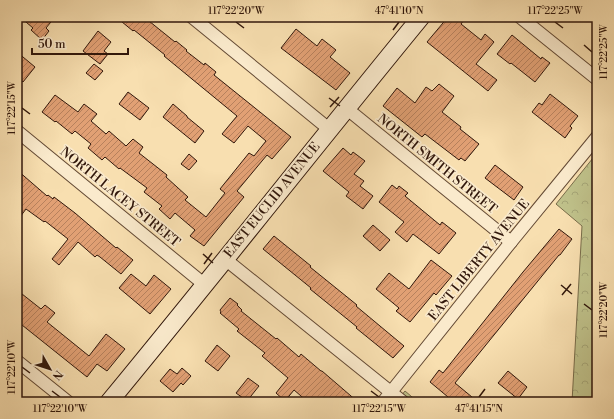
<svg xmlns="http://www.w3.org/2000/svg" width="614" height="419" viewBox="0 0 614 419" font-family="'Libre Bodoni',serif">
<defs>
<pattern id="park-crowns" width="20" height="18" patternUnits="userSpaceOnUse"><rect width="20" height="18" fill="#bfc18a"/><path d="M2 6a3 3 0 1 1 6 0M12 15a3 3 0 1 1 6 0" fill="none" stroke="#a5a576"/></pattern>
<pattern id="building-hatch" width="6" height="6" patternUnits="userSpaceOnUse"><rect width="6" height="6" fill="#e1a074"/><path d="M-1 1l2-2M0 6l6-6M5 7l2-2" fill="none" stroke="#b7815d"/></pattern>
</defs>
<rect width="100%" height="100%" fill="#f8dfb0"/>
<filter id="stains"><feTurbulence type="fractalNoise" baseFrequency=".005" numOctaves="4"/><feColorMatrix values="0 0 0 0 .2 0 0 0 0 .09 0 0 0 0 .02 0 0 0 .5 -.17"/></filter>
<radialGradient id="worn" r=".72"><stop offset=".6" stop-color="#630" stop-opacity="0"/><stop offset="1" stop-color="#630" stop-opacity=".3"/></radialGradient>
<g fill="url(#park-crowns)" stroke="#786c4a">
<polygon points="597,153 597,402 572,402 582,226 556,204"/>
<polygon points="405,391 418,402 396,402"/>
</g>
<g fill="url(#building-hatch)" stroke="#31170b">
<polygon points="20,17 55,17 46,28 49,31 42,40 31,30 33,28"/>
<polygon points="116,17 144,17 175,42 176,41 187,50 186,51 204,65 205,63 216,72 214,75 291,137 272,159 267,155 237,191 244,197 204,246 190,236 195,230 175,213 170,219 159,209 162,206 144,192 147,188 120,168 119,169 105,157 102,160 88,148 91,144 75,131 72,134 56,121 55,122 42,112 55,95 78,112 84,104 97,114 91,121 106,134 109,131 126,146 133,139 143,147 139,153 167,175 166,177 188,197 185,200 206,217 225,193 220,189 249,153 254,156 266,141 248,126 234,143 222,134 237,116 164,56 165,55 134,30 133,31"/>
<polygon points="448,17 466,17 461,24 481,40 485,34 494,42 476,64 497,80 488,91 427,42"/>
<polygon points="296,29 317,46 322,39 336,50 330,57 350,73 336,90 281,48"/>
<polygon points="98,31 111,42 104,51 108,54 100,64 83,51"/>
<polygon points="512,35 541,59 542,57 550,63 535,82 511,63 510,64 497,54"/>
<polygon points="17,52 35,67 23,82 17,78"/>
<polygon points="94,64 103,71 95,80 86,73"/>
<polygon points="439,84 454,96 442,112 461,127 460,129 479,144 465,161 461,158 459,160 425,134 422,137 383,106 397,88 415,103 426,87 432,91"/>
<polygon points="128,92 149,108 140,120 119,104"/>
<polygon points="550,94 578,116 570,126 572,128 565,138 532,112 539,103 542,105"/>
<polygon points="173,104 187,116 187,117 204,131 195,143 163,117"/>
<polygon points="343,148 351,155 353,152 365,161 354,174 364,181 360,186 373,196 363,209 346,196 349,192 323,171"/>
<polygon points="189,154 197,161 189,170 181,164"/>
<polygon points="495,165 523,187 514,200 485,178"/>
<polygon points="17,170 47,196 48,195 53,199 54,197 75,213 116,248 117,247 133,260 121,274 100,257 97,255 95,257 78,242 59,265 52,259 68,239 45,221 44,222 26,209 17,221"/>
<polygon points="392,185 397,189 399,186 408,193 405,196 440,225 442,222 456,233 439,254 413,234 407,242 395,232 404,222 379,202"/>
<polygon points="373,225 390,240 380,251 363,236"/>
<polygon points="559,229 572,239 560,255 559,255 455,383 478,402 454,402 430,382 439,370 443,373 523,272"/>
<polygon points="274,236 311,266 310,267 357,305 356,306 404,346 393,358 356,328 357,327 310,289 311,288 263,249"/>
<polygon points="431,260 452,276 436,295 434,293 410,322 396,311 399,308 376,289 389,273 409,289"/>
<polygon points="131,274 146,286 154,275 171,289 150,314 119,288"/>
<polygon points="17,290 41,309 45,305 55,313 47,322 89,356 106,334 125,349 107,371 97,364 87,377 17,321"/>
<polygon points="230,298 238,304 237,305 242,310 241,311 276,339 277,338 299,357 301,354 321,371 322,371 358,402 308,402 294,390 285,401 276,393 288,378 262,356 265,353 237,331 239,329 220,313 221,312 220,310"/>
<polygon points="217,345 230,356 218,371 205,361"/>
<polygon points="182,368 191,376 183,385 181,383 173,392 160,381 170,369 177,374"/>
<polygon points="508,371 527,387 518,399 498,383"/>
<polygon points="248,378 259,386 247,401 236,393"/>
</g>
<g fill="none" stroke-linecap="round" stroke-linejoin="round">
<defs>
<g id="minor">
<polyline points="192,17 329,129"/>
<polyline points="520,17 597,79"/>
<polyline points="346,108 511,242"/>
<polyline points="17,131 205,285"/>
<polyline points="225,259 403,402"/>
<polyline points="17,361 68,402"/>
<polyline points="383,402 511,242 597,137"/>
</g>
<path id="secondary" d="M109,402C214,275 316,145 421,17"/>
</defs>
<use href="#minor" stroke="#634934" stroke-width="14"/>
<use href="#secondary" stroke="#31170b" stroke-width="19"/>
<use href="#minor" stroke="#faeacc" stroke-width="12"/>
<use href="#secondary" stroke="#faeacc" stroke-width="17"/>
</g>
<path fill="none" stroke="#31170b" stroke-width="1.5" d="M236,22L244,28M555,22L563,28M393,30L399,22M584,45L592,52M329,98L340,106M330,107L339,97M22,108L30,114M203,254L213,263M204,264L212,253M561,285L572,294M562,295L571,284M584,304L592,310M22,367L30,373M52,391L60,397M371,391L379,397M479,397L485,389"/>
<g text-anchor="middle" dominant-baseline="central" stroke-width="3.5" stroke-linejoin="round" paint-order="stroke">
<g font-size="13" fill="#31170b" stroke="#faeacc">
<text transform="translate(437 164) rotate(39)">NORTH SMITH STREET</text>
<text transform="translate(120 197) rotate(39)">NORTH LACEY STREET</text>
<text transform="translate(272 200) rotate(-51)">EAST EUCLID AVENUE</text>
<text transform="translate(479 260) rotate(-51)">EAST LIBERTY AVENUE</text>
</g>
</g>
<rect width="614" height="419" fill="none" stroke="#f8dfb0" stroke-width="44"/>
<g transform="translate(50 369) rotate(129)" stroke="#faeacc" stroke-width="3" paint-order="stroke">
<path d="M0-3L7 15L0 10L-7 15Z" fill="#31170b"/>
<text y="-6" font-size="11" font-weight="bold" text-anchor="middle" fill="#31170b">N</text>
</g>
<path d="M32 48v6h96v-6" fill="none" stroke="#31170b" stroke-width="2"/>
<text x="38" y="48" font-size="12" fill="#31170b" stroke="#faeacc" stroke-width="3" paint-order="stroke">50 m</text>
<rect x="22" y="22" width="570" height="375" fill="none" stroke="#31170b" stroke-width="1.5"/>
<g font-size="10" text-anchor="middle" fill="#31170b">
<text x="236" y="14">117°22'20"W</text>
<text x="399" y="14">47°41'10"N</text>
<text x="555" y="14">117°22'25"W</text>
<text transform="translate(603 52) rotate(-90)" y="4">117°22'25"W</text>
<text transform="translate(11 108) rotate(-90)" y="4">117°22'15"W</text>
<text transform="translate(603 310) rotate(-90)" y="4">117°22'20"W</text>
<text transform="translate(11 367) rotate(-90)" y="4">117°22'10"W</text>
<text x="60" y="412">117°22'10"W</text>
<text x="379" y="412">117°22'15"W</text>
<text x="479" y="412">47°41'15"N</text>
</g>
<rect width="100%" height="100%" filter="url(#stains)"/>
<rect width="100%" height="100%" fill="url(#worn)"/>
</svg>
